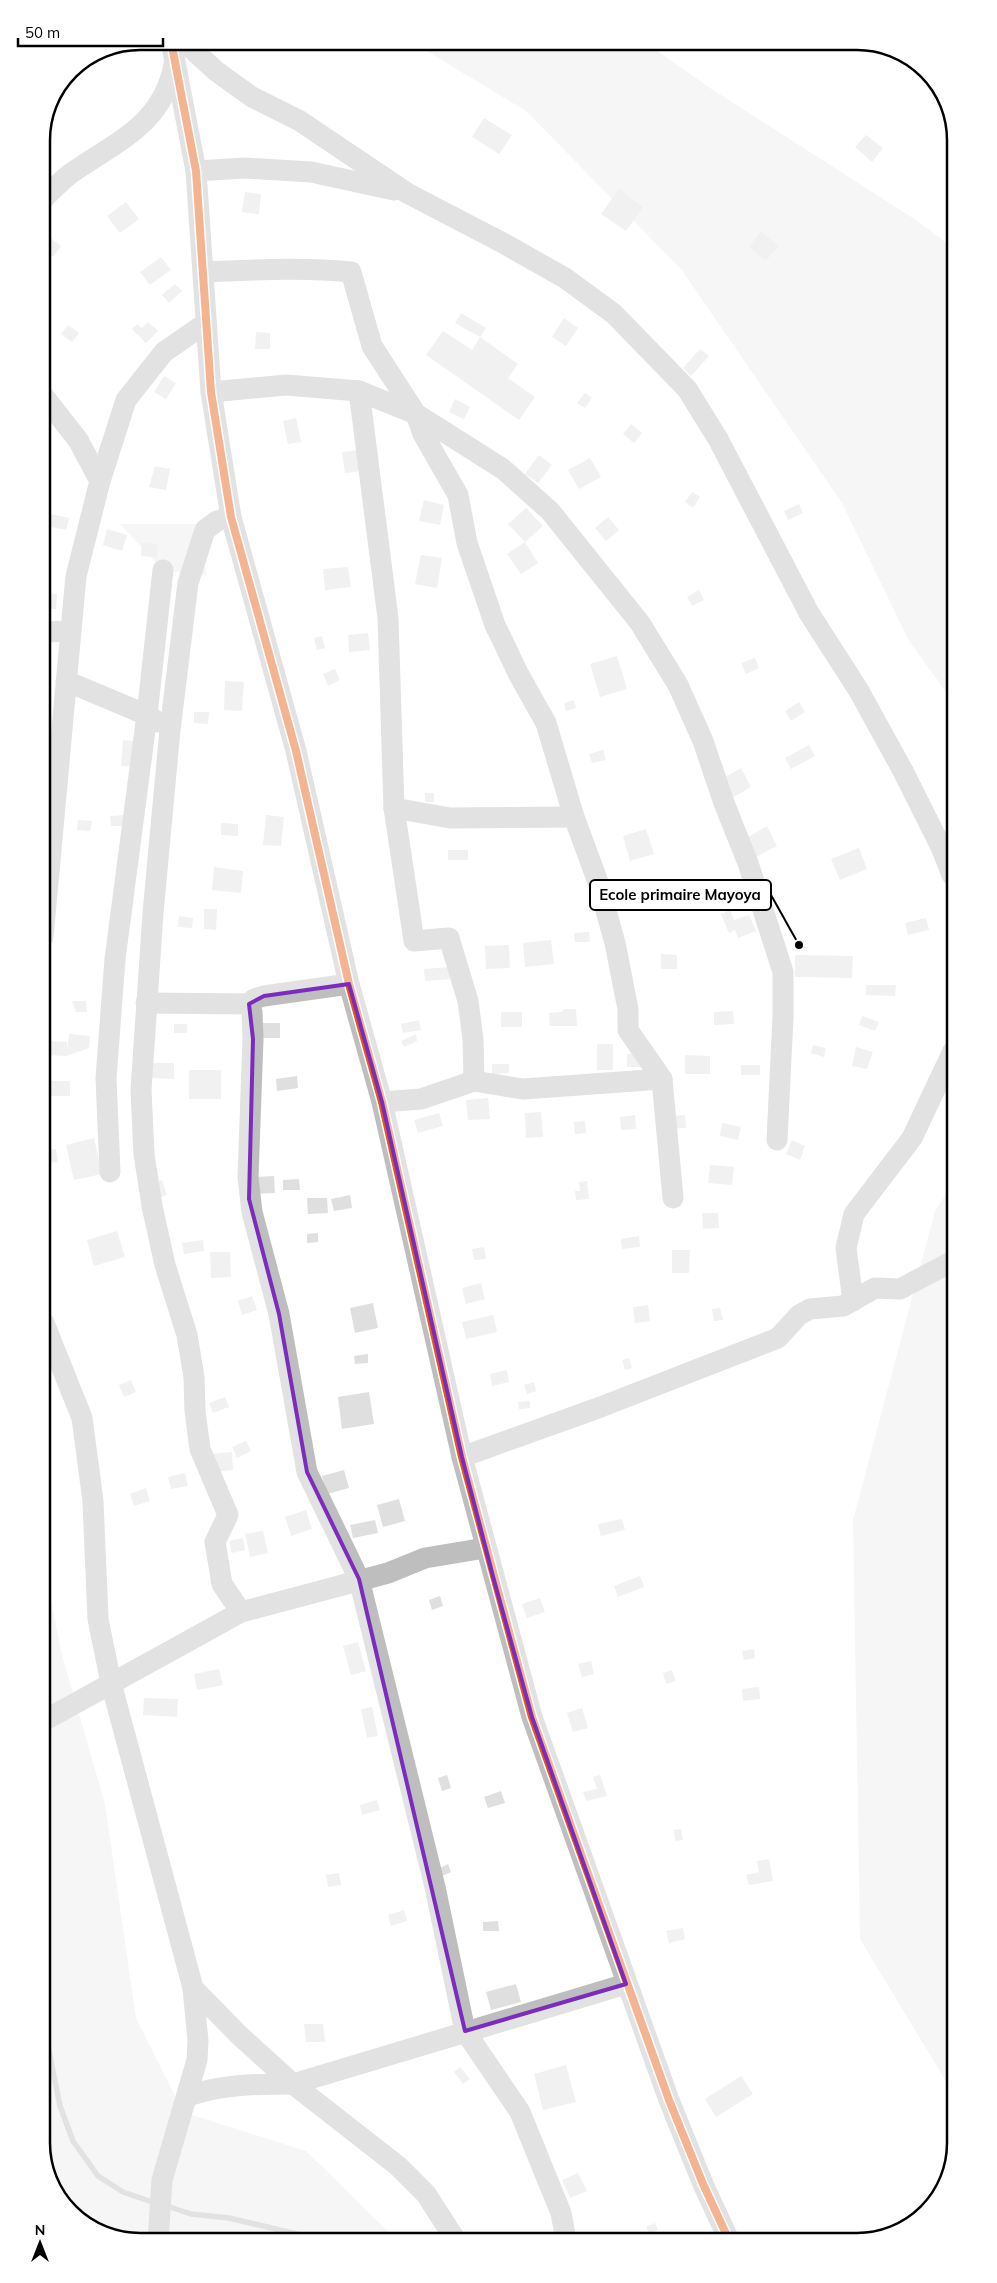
<svg xmlns="http://www.w3.org/2000/svg" width="997" height="2283" viewBox="0 0 997 2283" font-family="Mulish,sans-serif">
<rect width="100%" height="100%" fill="#fff"/>
<g fill="#ebebeb">
<polygon points="410,41 643,41 710,88 913,218 951,246 952,700 909,641 842,503 681,269 526,111"/>
<polygon points="120,524 196,524 207,576 163,570"/>
<polygon points="953,1183 956,2098 860,1939 853,1520 935,1211"/>
<polygon points="45,1572 62,1655 105,1804 136,2018 183,2112 306,2151 397,2240 133,2242 80,2222 47,2175"/>
</g>
<g fill="none" stroke-linecap="round" stroke-linejoin="round">
<g stroke="#bebebe" stroke-width="5.5">
<polyline points="46,2036 60,2106 73,2141 98,2176 123,2192 155,2203"/>
<polyline points="164,2205 191,2214 229,2218 322,2240"/>
</g>
</g>
<g fill="#dfdfdf">
<polygon points="484,118 512,135 499,154 472,137"/>
<polygon points="866,135 883,148 872,162 855,147"/>
<polygon points="619,189 643,207 626,231 601,214"/>
<polygon points="245,192 261,194 259,214 242,212"/>
<polygon points="126,202 139,219 120,233 107,216"/>
<polygon points="761,231 778,246 766,261 749,247"/>
<polygon points="45,234 61,246 53,257 42,248 42,237"/>
<polygon points="161,257 171,270 150,285 140,272"/>
<polygon points="175,284 182,291 169,303 162,295"/>
<polygon points="461,313 486,328 480,337 455,323"/>
<polygon points="564,318 578,328 566,346 552,337"/>
<polygon points="148,322 158,331 146,343 132,329 137,324 142,328"/>
<polygon points="68,325 79,333 72,342 61,334"/>
<polygon points="443,331 472,350 480,337 518,364 508,378 535,397 519,420 426,355"/>
<polygon points="256,332 270,333 270,349 255,349"/>
<polygon points="700,349 709,356 691,376 683,368"/>
<polygon points="164,376 176,383 166,399 154,392"/>
<polygon points="585,393 592,398 585,408 577,403"/>
<polygon points="455,399 470,407 464,419 449,412"/>
<polygon points="296,418 301,442 288,444 283,421"/>
<polygon points="631,424 642,433 634,443 623,434"/>
<polygon points="359,450 361,471 345,473 342,452"/>
<polygon points="539,455 552,465 538,483 525,474"/>
<polygon points="590,458 601,477 579,489 568,470"/>
<polygon points="155,466 170,469 166,490 149,487"/>
<polygon points="692,492 700,497 693,508 685,502"/>
<polygon points="424,500 444,505 440,525 419,521"/>
<polygon points="799,504 803,513 788,520 784,511"/>
<polygon points="526,508 543,526 525,542 538,563 521,574 507,554 525,542 508,524"/>
<polygon points="50,514 69,518 66,530 47,526"/>
<polygon points="608,517 619,530 606,541 595,528"/>
<polygon points="107,529 127,535 122,551 103,545"/>
<polygon points="142,543 158,544 157,557 141,556"/>
<polygon points="421,555 442,558 437,588 415,584"/>
<polygon points="348,567 351,587 325,590 323,569"/>
<polygon points="699,590 704,600 692,606 687,597"/>
<polygon points="43,593 57,594 56,609 43,608"/>
<polygon points="368,633 370,650 349,652 348,635"/>
<polygon points="322,636 325,648 317,650 314,638"/>
<polygon points="43,649 51,650 49,662 43,661"/>
<polygon points="617,656 627,689 600,697 590,664"/>
<polygon points="755,658 759,668 746,674 741,663"/>
<polygon points="335,669 340,680 328,686 323,674"/>
<polygon points="225,681 244,682 242,711 224,710"/>
<polygon points="574,700 576,708 566,711 564,703"/>
<polygon points="799,702 805,712 791,721 785,711"/>
<polygon points="194,712 209,712 208,724 194,723"/>
<polygon points="123,740 141,742 140,767 121,766"/>
<polygon points="809,745 815,756 791,769 785,758"/>
<polygon points="603,750 606,760 592,763 589,754"/>
<polygon points="741,768 751,787 732,798 721,779"/>
<rect x="425" y="793" width="9" height="9"/>
<polygon points="126,815 126,826 111,826 110,816"/>
<polygon points="266,815 284,817 281,846 263,845"/>
<polygon points="78,820 92,821 90,831 77,830"/>
<polygon points="221,823 238,824 238,836 221,835"/>
<polygon points="767,826 777,846 756,857 746,838"/>
<polygon points="646,829 654,854 630,861 623,836"/>
<polygon points="859,848 867,869 840,880 831,859"/>
<rect x="448" y="850" width="20" height="10"/>
<polygon points="214,867 243,871 241,893 212,890"/>
<polygon points="204,909 217,909 216,930 204,929"/>
<polygon points="730,910 734,920 749,915 756,931 738,938 735,930 729,933 721,914"/>
<polygon points="179,916 193,918 192,928 178,927"/>
<polygon points="926,918 929,930 908,935 905,923"/>
<polygon points="589,932 590,942 575,942 574,933"/>
<polygon points="551,940 554,964 525,967 523,943"/>
<polygon points="509,945 510,968 486,969 485,946"/>
<polygon points="661,954 677,955 677,969 661,969"/>
<polygon points="795,955 853,956 852,978 795,977"/>
<polygon points="451,967 452,979 425,981 424,969"/>
<polygon points="866,985 896,985 895,996 866,995"/>
<polygon points="72,1001 86,1001 87,1012 76,1012"/>
<polygon points="565,1009 576,1009 577,1026 550,1026 549,1013 561,1012"/>
<polygon points="733,1011 734,1024 714,1025 714,1012"/>
<rect x="501" y="1012" width="21" height="15"/>
<polygon points="862,1016 879,1022 875,1031 859,1025"/>
<polygon points="419,1020 421,1030 403,1033 401,1024"/>
<rect x="257" y="1023" width="23" height="15"/>
<rect x="174" y="1024" width="13" height="9"/>
<polygon points="69,1034 90,1036 89,1048 66,1056 48,1055 48,1041 67,1042 67,1051"/>
<polygon points="416,1034 417,1041 404,1047 401,1041"/>
<rect x="597" y="1044" width="16" height="26"/>
<polygon points="813,1045 826,1048 824,1057 811,1053"/>
<polygon points="856,1047 873,1052 867,1069 852,1066"/>
<rect x="627" y="1054" width="16" height="13"/>
<polygon points="685,1055 710,1056 710,1074 685,1074"/>
<polygon points="150,1063 174,1063 174,1079 150,1078"/>
<polygon points="492,1064 509,1064 509,1073 492,1074"/>
<rect x="741" y="1065" width="19" height="10"/>
<rect x="189" y="1070" width="32" height="29"/>
<polygon points="297,1076 298,1088 277,1091 276,1079"/>
<rect x="49" y="1081" width="21" height="15"/>
<polygon points="488,1098 490,1119 468,1120 466,1100"/>
<polygon points="541,1112 543,1137 526,1138 525,1113"/>
<polygon points="439,1113 443,1126 418,1133 414,1120"/>
<polygon points="635,1115 636,1129 621,1130 620,1117"/>
<polygon points="685,1115 686,1128 671,1129 670,1116"/>
<polygon points="585,1121 586,1133 575,1134 574,1122"/>
<polygon points="722,1123 741,1127 738,1140 720,1136"/>
<polygon points="94,1138 102,1174 74,1180 66,1145"/>
<polygon points="792,1140 805,1146 800,1160 786,1154"/>
<polygon points="56,1149 58,1162 45,1163 44,1150"/>
<polygon points="710,1165 734,1167 732,1185 708,1183"/>
<polygon points="274,1176 275,1193 252,1194 252,1177"/>
<polygon points="299,1179 300,1190 283,1190 283,1180"/>
<polygon points="162,1180 167,1195 156,1199 151,1184"/>
<polygon points="587,1181 589,1199 576,1200 575,1191 580,1191 579,1182"/>
<polygon points="350,1195 352,1208 334,1211 331,1199"/>
<polygon points="307,1198 327,1198 328,1213 308,1214"/>
<polygon points="702,1213 718,1213 719,1228 703,1229"/>
<polygon points="117,1231 125,1257 94,1266 87,1240"/>
<polygon points="318,1233 318,1242 307,1243 307,1234"/>
<polygon points="639,1236 640,1247 622,1249 621,1239"/>
<polygon points="203,1240 204,1251 184,1254 182,1243"/>
<polygon points="484,1247 486,1259 474,1260 472,1249"/>
<polygon points="672,1250 690,1250 689,1273 672,1273"/>
<polygon points="210,1252 230,1252 231,1277 211,1278"/>
<polygon points="481,1283 485,1299 466,1304 462,1288"/>
<polygon points="252,1296 257,1310 242,1315 238,1301"/>
<polygon points="373,1303 378,1328 355,1333 350,1308"/>
<polygon points="648,1305 650,1321 635,1323 633,1307"/>
<polygon points="720,1308 723,1320 714,1321 712,1309"/>
<polygon points="493,1315 497,1332 466,1339 462,1322"/>
<polygon points="368,1354 368,1363 355,1364 354,1356"/>
<polygon points="629,1358 632,1368 625,1370 622,1360"/>
<polygon points="507,1370 509,1382 492,1386 490,1374"/>
<polygon points="131,1380 136,1392 124,1397 119,1385"/>
<polygon points="534,1382 536,1391 527,1394 524,1385"/>
<polygon points="369,1392 374,1424 342,1429 338,1397"/>
<polygon points="225,1397 229,1407 213,1413 209,1403"/>
<polygon points="530,1401 530,1408 519,1409 518,1402"/>
<polygon points="246,1441 251,1451 237,1458 232,1447"/>
<polygon points="232,1452 233,1470 213,1472 211,1454"/>
<polygon points="344,1470 349,1488 327,1494 322,1476"/>
<polygon points="185,1473 188,1486 171,1489 168,1477"/>
<polygon points="146,1488 150,1501 134,1506 130,1494"/>
<polygon points="399,1499 405,1521 383,1527 377,1505"/>
<polygon points="306,1510 312,1529 291,1536 285,1517"/>
<polygon points="622,1519 625,1530 601,1536 598,1524"/>
<polygon points="375,1520 378,1533 353,1538 350,1525"/>
<polygon points="263,1531 268,1553 250,1557 245,1534"/>
<polygon points="243,1538 245,1550 232,1553 229,1541"/>
<polygon points="640,1576 644,1587 618,1597 614,1586"/>
<polygon points="440,1596 443,1606 432,1610 429,1600"/>
<polygon points="540,1598 545,1612 527,1618 522,1604"/>
<polygon points="358,1642 366,1671 351,1675 343,1646"/>
<polygon points="754,1649 755,1658 744,1660 742,1651"/>
<polygon points="591,1661 594,1674 582,1677 578,1664"/>
<polygon points="219,1669 223,1685 197,1690 194,1674"/>
<polygon points="672,1670 676,1681 666,1684 663,1673"/>
<polygon points="759,1687 760,1699 743,1701 742,1689"/>
<polygon points="144,1698 178,1699 177,1717 143,1715"/>
<polygon points="372,1707 378,1736 367,1738 361,1709"/>
<polygon points="582,1708 588,1728 573,1732 567,1713"/>
<polygon points="447,1775 451,1788 442,1791 438,1778"/>
<polygon points="600,1775 607,1796 586,1801 583,1792 597,1789 593,1777"/>
<polygon points="501,1791 505,1803 488,1808 484,1797"/>
<polygon points="377,1800 380,1810 362,1815 360,1805"/>
<polygon points="681,1829 683,1840 675,1841 674,1830"/>
<polygon points="769,1859 773,1881 749,1885 746,1875 759,1872 757,1861"/>
<polygon points="448,1864 451,1872 442,1876 438,1869"/>
<polygon points="339,1873 341,1885 328,1887 326,1875"/>
<polygon points="404,1910 407,1921 391,1926 388,1915"/>
<polygon points="498,1921 499,1931 483,1931 483,1922"/>
<polygon points="683,1928 685,1939 669,1943 666,1931"/>
<polygon points="516,1984 521,2002 491,2010 486,1992"/>
<polygon points="304,2024 323,2024 325,2042 306,2042"/>
<polygon points="566,2065 576,2102 543,2110 534,2074"/>
<polygon points="460,2067 470,2079 463,2084 454,2072"/>
<polygon points="741,2076 753,2094 716,2117 705,2099"/>
<polygon points="578,2173 587,2191 570,2198 562,2180"/>
<polygon points="655,2223 658,2230 649,2234 646,2227"/>
</g>
<g fill="none" stroke-linecap="round" stroke-linejoin="round">
<g stroke="#bebebe" stroke-width="21">
<polyline points="171,41 196,171 211,392 231,517 296,751 349,984 382,1102 462,1457 532,1717 669,2100 703,2184 728,2238"/>
<polyline points="183,41 216,71 252,97 300,121 407,193 503,243 565,278 614,314 687,389 718,439 809,613 859,691 903,771 941,847 952,875"/>
<polyline points="196,171 245,168 311,172 394,190"/>
<path d="M42,200C51,191 60,182 70,174C115,142 162,126 174,65"/>
<path d="M204,272C253,270 302,267 351,272L372,346L416,414L423,434L458,495L467,543L495,625L519,675L546,723L574,817L598,882L615,943L628,1009V1030L662,1079L673,1198"/>
<polyline points="359,391 388,618 394,808 414,941 449,938 468,1001 473,1039 474,1081"/>
<polyline points="211,392 286,385 359,391 416,414 503,469 550,511 640,623 678,685 703,741 724,803 748,863 783,972 783,1017 777,1140"/>
<polyline points="42,394 78,440 100,481"/>
<polyline points="231,517 217,521 205,530 188,583 170,730 153,913 141,1090 144,1154 152,1206 165,1265 187,1335 194,1377 195,1411 200,1449 228,1515 215,1542 222,1584 241,1612"/>
<polyline points="43,632 70,631"/>
<polyline points="66,681 147,715 158,722"/>
<polyline points="394,808 450,818 574,817"/>
<polyline points="43,937 76,576 100,481 126,400 164,352 206,323"/>
<polyline points="146,1003 249,1004 254,999 264,996 349,984"/>
<polyline points="249,1004 252,1012 253,1039 248,1177 252,1212 279,1314 307,1472 359,1579 435,1887 465,2031 520,2112 561,2213 566,2239"/>
<polyline points="382,1102 421,1099 474,1081 523,1089 662,1079"/>
<polyline points="110,1172 106,1078 115,959 147,715 163,570"/>
<polyline points="853,1301 846,1248 854,1214 912,1138 953,1051"/>
<polyline points="44,1323 82,1418 93,1501 98,1619 111,1683 193,1988 239,2035 293,2084 398,2166 426,2194 455,2239"/>
<polyline points="462,1457 598,1408 778,1338 799,1315 810,1309 843,1306 875,1288 900,1289 953,1261"/>
<polyline points="45,1720 241,1612 388,1573 425,1558 485,1548"/>
<path d="M188,2096C223,2084 257,2084 293,2084L626,1984"/>
<polyline points="158,2241 162,2180 197,2060 198,2041 193,1988"/>
</g>
<defs>
<polyline id="cycleway" points="171,41 196,171 211,392 231,517 296,751 349,984 382,1102 462,1457 532,1717 669,2100 703,2184 728,2238"/>
</defs>
<use href="#cycleway" stroke="#fff" stroke-width="11"/>
<use href="#cycleway" stroke="#e8590c" stroke-width="8"/>
</g>
<path d="M0 0H997V2283H0ZM349,984L382,1102L462,1457L494,1580L532,1717L626,1984L465,2031L359,1579L307,1472L279,1314L249,1199L253,1039L249,1004L264,996Z" fill="#fff" fill-opacity=".55" fill-rule="evenodd"/>
<path fill="none" stroke="#7b2cbf" stroke-width="4" stroke-linejoin="round" d="M349,984L382,1102L462,1457L494,1580L532,1717L626,1984L465,2031L359,1579L307,1472L279,1314L249,1199L253,1039L249,1004L264,996Z"/>
<path d="M0 0H997V2283H0ZM140 50H857A90 90 0 0 1 947 140V2143A90 90 0 0 1 857 2233H140A90 90 0 0 1 50 2143V140A90 90 0 0 1 140 50Z" fill="#fff" fill-rule="evenodd"/>
<path fill="none" stroke="#000" stroke-width="2.5" d="M140 50H857A90 90 0 0 1 947 140V2143A90 90 0 0 1 857 2233H140A90 90 0 0 1 50 2143V140A90 90 0 0 1 140 50Z"/>
<path fill="none" stroke="#000" stroke-width="2" d="M799 945L771 895"/>
<circle fill="#000" stroke="#fff" stroke-width="2" cx="799" cy="945" r="5"/>
<rect fill="#fff" stroke="#000" stroke-width="2" x="590" y="880" width="181" height="30" rx="5"/>
<g font-size="15" text-anchor="middle" font-weight="bold" fill="#000">
<text x="680" y="900">Ecole primaire Mayoya</text>
</g>
<g transform="translate(40 2243)" stroke="#ffffff" stroke-width="4" paint-order="stroke">
<path d="M0-4L9 19L0 12L-9 19Z" fill="#000000"/>
<text y="-8" font-size="14" font-weight="bold" text-anchor="middle" fill="#000000">N</text>
</g>
<path d="M18 38v8h145v-8" fill="none" stroke="#000000" stroke-width="2.5"/>
<text x="25" y="38" font-size="15" fill="#000000" stroke="#ffffff" stroke-width="4" paint-order="stroke">50 m</text>
</svg>
